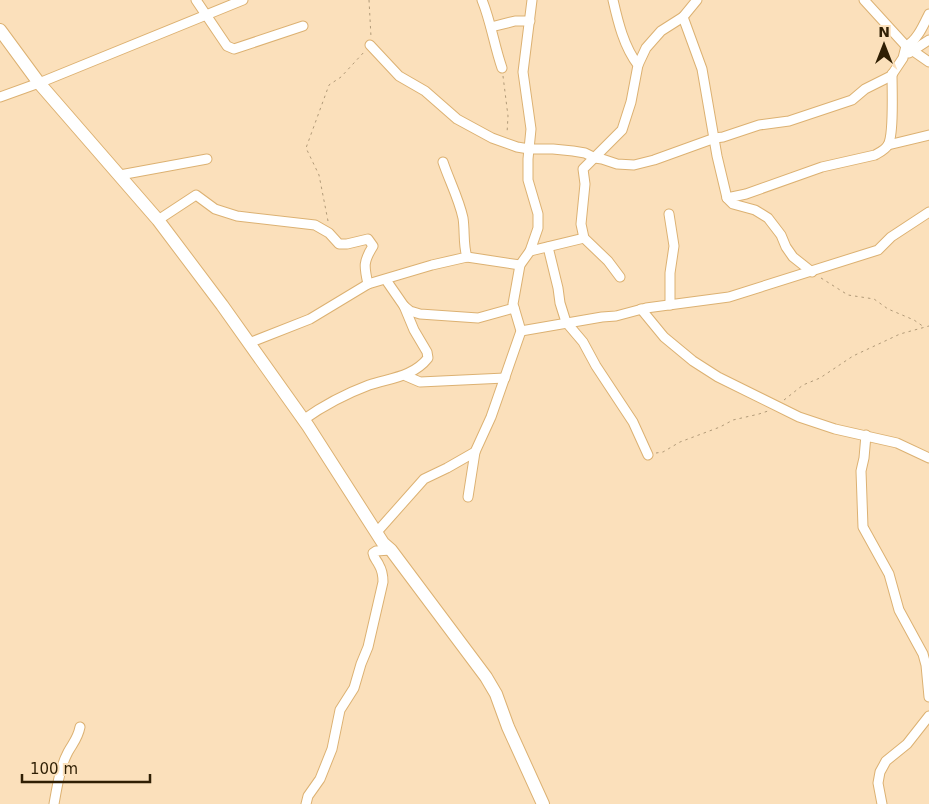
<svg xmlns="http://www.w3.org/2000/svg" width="929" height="804" viewBox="0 0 929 804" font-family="'DejaVu Sans',sans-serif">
<rect width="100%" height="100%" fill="#fbe0bb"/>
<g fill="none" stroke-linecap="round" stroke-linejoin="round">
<defs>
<g id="street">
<polyline points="196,0 227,46 234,49 303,26"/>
<path d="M482,0C491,22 494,45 502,68"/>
<path d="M613,0C618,22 624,47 638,65L631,102L622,130L583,169L585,184L581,224L584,238L608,261L620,277"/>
<polyline points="864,0 906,46 929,62"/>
<polyline points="683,17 702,69 717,156 727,198 733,204 755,210 768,218 781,235 786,247 793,257 812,272"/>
<polyline points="491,27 515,21 530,21"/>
<path d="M370,45L399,76L425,91L457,119L492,138L517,147L529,149H553L573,151L585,153L595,158L602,159L617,164L634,165L654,160L715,138L723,137L759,125L789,121L852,100L865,89L891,76L903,58L906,46C917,41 924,24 929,14"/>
<polyline points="909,53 929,40"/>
<polyline points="638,65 646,48 661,31 683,17 697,0"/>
<polyline points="0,97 39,83 243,0"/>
<polyline points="888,145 929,135"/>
<polyline points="120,175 207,159"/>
<path d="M727,198L746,194L822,167L875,155C880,152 885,150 888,145C894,135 892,88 892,74"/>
<polyline points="669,214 674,246 670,273 670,305"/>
<path d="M158,220L196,195L215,209L237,216L315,225L329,233L339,244H347L368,239L373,246C363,262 364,266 368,284"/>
<polyline points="548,247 558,288 560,303 566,322 583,342 596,366 633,422 648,455"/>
<polyline points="530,251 584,238"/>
<polyline points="467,257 520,265"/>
<polyline points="404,306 410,311 420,314 478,318 514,308"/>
<polyline points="641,309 664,337 693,361 718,377 799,417 835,429 897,443 929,458"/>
<polyline points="521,331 602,317 616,316 646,308 729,297 878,250 891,237 929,212"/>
<path d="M249,343L310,319L368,284L432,265L467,257C463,245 465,231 463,218C459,199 449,180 443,162"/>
<polyline points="406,376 420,382 505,378"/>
<path d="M303,420C324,405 345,394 369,385C390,378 413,377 428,358L427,352L414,330L404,306L386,280"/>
<polyline points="866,435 864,458 861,471 863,527 889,574 899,610 923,654 926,665 929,697"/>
<polyline points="468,497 475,452"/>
<polyline points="376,533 424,479 447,468 475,452 491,417 521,331 513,304 520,265 530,251 538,228 538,214 528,180 528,159 531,129 523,72 532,0"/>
<path d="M54,804C57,787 60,767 68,752C73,743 78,738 80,727"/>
<path d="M306,804L308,796L320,779L332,749L340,710L354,688L361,664L368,647L383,582C383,576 382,570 379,565C377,560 374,559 373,553L376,551L391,550"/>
<polyline points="882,804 878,783 880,772 886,761 907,744 929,716"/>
</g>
<polyline id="secondary" points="0,30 39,83 158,220 222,305 308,426 383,543 391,550 486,677 496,694 508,727 543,804"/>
</defs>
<use href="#street" stroke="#dcb172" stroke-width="11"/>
<use href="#secondary" stroke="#dcb172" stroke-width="14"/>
<g stroke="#b19a78" stroke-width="1" stroke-dasharray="2.5 4" stroke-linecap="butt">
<polyline points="369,0 371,37"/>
<polyline points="503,76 508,116 507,134"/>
<polyline points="328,221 319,175 306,148 329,85 341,77 365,51"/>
<polyline points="821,278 848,295 874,299 888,309 914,320 924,327"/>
<polyline points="784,400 803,385 820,378 853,356 900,334 929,326"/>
<polyline points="656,453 663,452 680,442 720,427 733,420 759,414 768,411"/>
</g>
<use href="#street" stroke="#fff" stroke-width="9"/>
<use href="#secondary" stroke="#fff" stroke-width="12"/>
</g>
<g transform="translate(884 45)" stroke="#fbe0bb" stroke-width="4" paint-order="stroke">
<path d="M0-4L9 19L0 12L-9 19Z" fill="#2f1f04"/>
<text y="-8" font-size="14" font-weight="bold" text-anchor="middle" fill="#2f1f04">N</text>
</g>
<path d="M22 774v8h128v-8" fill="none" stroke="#2f1f04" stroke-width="2.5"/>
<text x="30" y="774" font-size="15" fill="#2f1f04" stroke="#fbe0bb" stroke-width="4" paint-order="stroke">100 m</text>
</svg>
